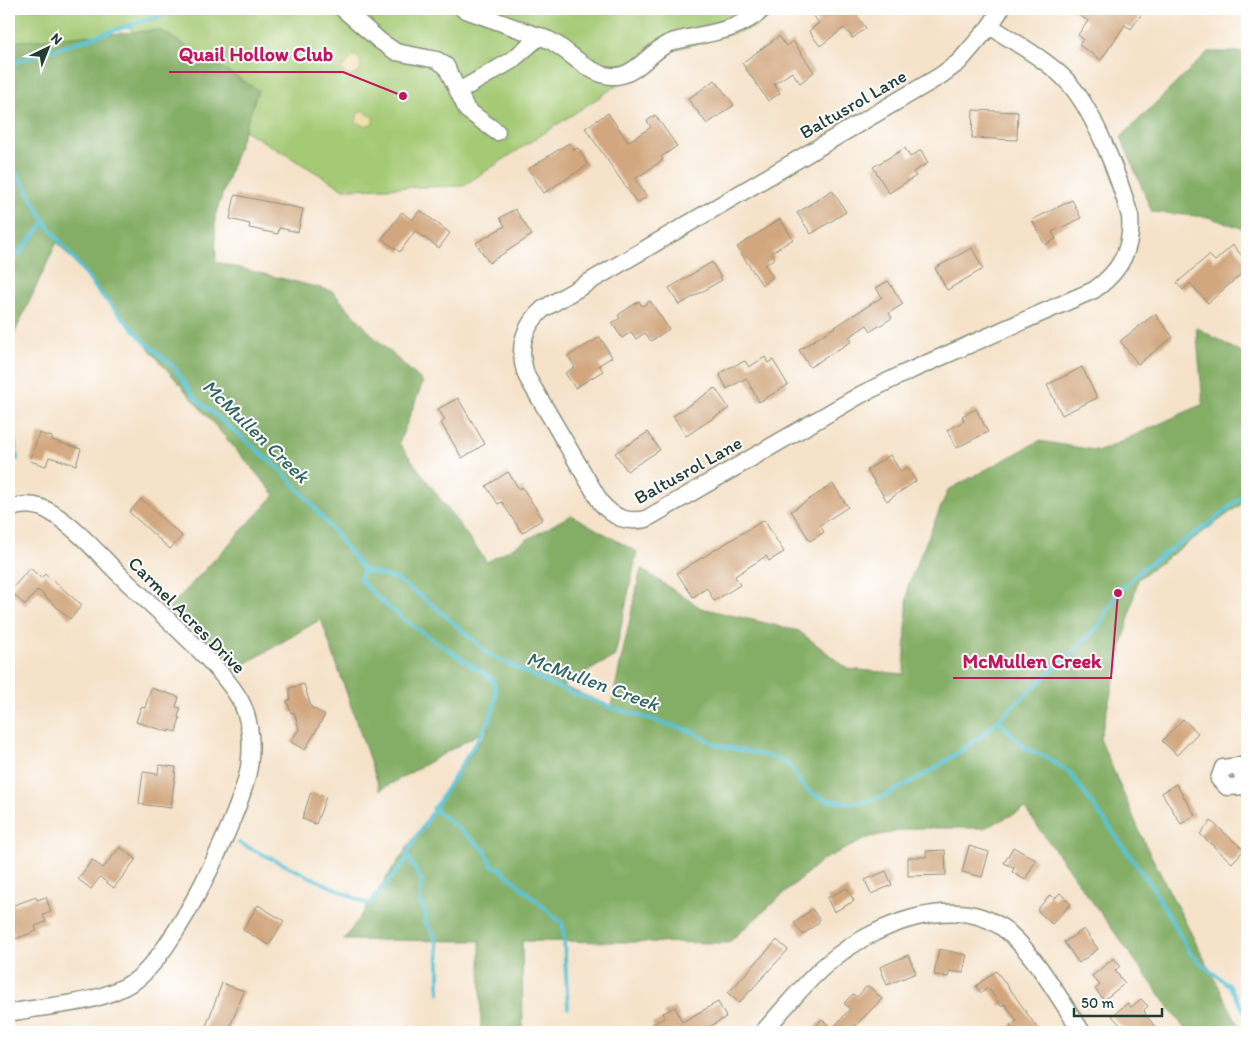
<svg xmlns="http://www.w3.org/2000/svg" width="1256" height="1041" viewBox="0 0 1256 1041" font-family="Itim,sans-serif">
<rect width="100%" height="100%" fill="#fff"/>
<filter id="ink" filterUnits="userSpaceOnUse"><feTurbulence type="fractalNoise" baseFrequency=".02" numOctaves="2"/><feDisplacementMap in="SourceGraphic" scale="10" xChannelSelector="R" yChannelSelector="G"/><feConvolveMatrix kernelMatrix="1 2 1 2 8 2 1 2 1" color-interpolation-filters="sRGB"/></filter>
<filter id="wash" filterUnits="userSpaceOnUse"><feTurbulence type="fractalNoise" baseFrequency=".0096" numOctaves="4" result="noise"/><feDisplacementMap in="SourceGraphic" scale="20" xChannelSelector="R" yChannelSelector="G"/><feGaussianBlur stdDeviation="1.12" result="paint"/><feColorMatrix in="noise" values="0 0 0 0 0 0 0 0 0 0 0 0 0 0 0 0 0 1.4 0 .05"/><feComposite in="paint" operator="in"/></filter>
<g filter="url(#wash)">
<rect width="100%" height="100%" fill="#f5e2c9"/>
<polygon fill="#a5ca74" stroke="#628454" points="9,9 776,9 756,27 670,51 463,186 344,189 239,127 126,25 9,64"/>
<g fill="#84ae66" stroke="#52764d">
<polygon points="160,30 258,90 215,216 216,262 332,291 376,339 423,382 399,443 487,562 571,515 637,552 615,656 562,686 611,706 641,569 701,608 799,631 848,669 904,674 908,585 948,490 1039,441 1100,451 1203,404 1196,327 1247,356 1247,500 1138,579 1100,739 1145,844 1242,1032 1187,1032 1025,809 984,828 915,828 870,837 822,860 728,943 522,941 523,1032 481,1032 480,941 344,940 489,728 380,790 321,619 235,670 169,608 275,495 57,242 9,345 9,42"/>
<polygon points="1208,52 1247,52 1247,230 1208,217 1152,212 1121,137"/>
</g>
<g fill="#eeda9e" stroke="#868c69">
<polygon points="353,56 356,56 361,61 360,71 349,77 341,69"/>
<polygon points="363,110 369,115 373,116 373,123 365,126 356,122 358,113"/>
</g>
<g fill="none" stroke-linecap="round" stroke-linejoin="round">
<g stroke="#59c3d4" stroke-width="4">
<polyline points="9,64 181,9"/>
<polyline points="9,163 24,184 45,222 100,293 144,341 174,367 195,398 281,470 310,502 364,570 397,579 434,606 490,655 552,685 612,708 691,731 717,745 773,757 788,764 800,782 811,793 827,800 848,803 868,801 887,795 933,770 979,738 1086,639 1099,626 1118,593 1143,568 1212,522 1247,492"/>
<polyline points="9,265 45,222"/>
<polyline points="9,400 17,459"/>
<path d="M364,570L360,579C393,619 450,649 492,679C499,694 494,705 490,720L406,854L422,881L420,902L426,914L424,922C444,938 438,969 439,993"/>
<polyline points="998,720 1026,749 1045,756 1070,773 1151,885 1191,954 1200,963 1229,985 1247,1016"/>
<polyline points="433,808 485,850 492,866 498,867 563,924 568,1008"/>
<polyline points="239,843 367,904 371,903 407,859"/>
</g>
</g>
<g id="blocks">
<g fill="#d2a77f">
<polygon points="819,9 852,9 866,28 853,38 844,28 820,46 809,31 819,23 812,14"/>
<polygon points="1071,9 1138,9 1143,12 1131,29 1125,25 1101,60 1079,45 1083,39 1078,35 1088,21"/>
<polygon points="779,36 786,46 793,41 814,72 800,83 792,72 774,84 780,93 768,101 742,63"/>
<polygon points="715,80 734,105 707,124 688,99"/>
<polygon points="973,110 1018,112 1017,140 972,138"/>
<polygon points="608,113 628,142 651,127 647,121 655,115 677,146 661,157 663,160 635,179 647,197 637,203 585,128"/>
<polygon points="569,143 574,150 578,148 588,165 544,193 528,169"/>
<polygon points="905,148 910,157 921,150 928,163 913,172 916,176 889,193 873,167"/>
<polygon points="832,190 846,212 811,234 797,213"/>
<polygon points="235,195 303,209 298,232 279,228 278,234 249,228 250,224 230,219"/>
<polygon points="1072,200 1081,218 1052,232 1056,239 1045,245 1032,220"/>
<polygon points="515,209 532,235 489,263 476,243 505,226 500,218"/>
<polygon points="420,210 450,233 439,248 415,231 400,252 382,239 402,212 412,220"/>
<polygon points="780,219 793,239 771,253 775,258 765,265 773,277 762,285 737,247"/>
<polygon points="1233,245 1247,262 1247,269 1208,303 1190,283 1183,290 1177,283 1209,255 1215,261"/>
<polygon points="972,248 983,269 947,290 935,268"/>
<polygon points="712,262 722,280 679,305 669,288"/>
<polygon points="888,281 903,304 889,313 892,318 871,331 867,325 849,337 852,341 810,367 799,350 882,297 876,288"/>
<polygon points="639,301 642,306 650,301 669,329 651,341 645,333 636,339 631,332 622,338 612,323 620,318 618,315"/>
<polygon points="1155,314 1173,337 1138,364 1120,341"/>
<polygon points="600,337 612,357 599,365 603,371 575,388 565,373 575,367 568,356"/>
<polygon points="765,357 768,363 773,360 788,385 759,402 746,378 727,389 720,375 726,369 745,361 749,367"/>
<polygon points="1082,367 1097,398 1062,415 1047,385"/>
<polygon points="715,388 729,408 686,436 673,416"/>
<polygon points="458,398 485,444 462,458 441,423 445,420 438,409"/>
<polygon points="976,409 988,432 956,448 947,430 964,421 962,416"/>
<polygon points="648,432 660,450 627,471 615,453"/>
<polygon points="39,433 52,437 52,440 81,449 76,465 49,457 46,466 30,461"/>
<polygon points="890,455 901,472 907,467 916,481 887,501 867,470"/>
<polygon points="508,472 519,489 522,487 543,519 522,533 502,502 498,504 486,486"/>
<polygon points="833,484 848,507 820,525 824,532 810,541 791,511"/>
<polygon points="141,499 182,536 170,549 129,512"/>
<polygon points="764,520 784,552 769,561 766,556 735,576 740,585 714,601 707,588 693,597 677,573"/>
<polygon points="30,568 41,578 45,574 82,605 70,619 38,590 25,605 10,591"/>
<polygon points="304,684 311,707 325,715 305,750 291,742 299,729 294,712 291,713 287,701 290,700 290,688"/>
<polygon points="151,688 179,697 176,707 181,708 178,717 180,718 176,732 170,730 169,732 136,722 141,707 145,708"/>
<polygon points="1183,719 1198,733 1177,755 1162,741"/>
<polygon points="159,765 176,767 171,808 139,804 143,772 158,774"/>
<polygon points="1176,784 1195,815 1181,824 1162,793"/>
<polygon points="311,792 326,797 316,824 302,819"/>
<polygon points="1211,821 1244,850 1232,863 1200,834"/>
<polygon points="969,846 989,852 982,877 962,872"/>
<polygon points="120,847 136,859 114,888 100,877 91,889 78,879 92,860 103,868"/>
<polygon points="1013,847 1036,860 1025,880 1012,872 1014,868 1004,863"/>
<polygon points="945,850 946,875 908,876 908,857 926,857 926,851"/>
<polygon points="886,871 892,885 871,894 865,880"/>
<polygon points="847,888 854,901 834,912 827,898"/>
<polygon points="1060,893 1071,904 1052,924 1037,910 1050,895 1054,899"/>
<polygon points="36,897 37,900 46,897 51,912 43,915 46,922 35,926 37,931 15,939 9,924 9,907"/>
<polygon points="258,905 284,921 269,945 243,930"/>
<polygon points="812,909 819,919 819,922 803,935 794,923"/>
<polygon points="1084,929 1098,949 1079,963 1064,942"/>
<polygon points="777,940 788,950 739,1003 728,993"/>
<polygon points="939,949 967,955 963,973 950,971 948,977 934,975"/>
<polygon points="908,955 916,973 887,985 880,967"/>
<polygon points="1114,958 1120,966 1115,971 1125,983 1104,1000 1095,989 1100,985 1092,976"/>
<polygon points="996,971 1015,996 1040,1032 1014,1032 1010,1026 1017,1021 1005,1004 1001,1006 988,988 981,993 976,986"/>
<polygon points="222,983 244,991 228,1032 204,1032"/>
<polygon points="866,987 870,987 882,999 849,1032 820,1032 815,1027 822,1019 832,1029 850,1009 844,1003 853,994 857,997"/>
<polygon points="1141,999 1148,1006 1144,1010 1146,1015 1159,1032 1127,1032 1112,1016 1128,1003 1131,1007"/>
<polygon points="718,1002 726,1017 701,1032 656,1032 652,1024 665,1018 663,1013 675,1007 682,1022"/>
</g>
</g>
</g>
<g filter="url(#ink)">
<use href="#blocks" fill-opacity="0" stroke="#8a907e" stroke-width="1"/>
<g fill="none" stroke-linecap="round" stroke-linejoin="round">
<defs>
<g id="minor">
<polyline points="343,9 380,41 396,52 437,60 446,66 467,110 497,132"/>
<path d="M463,9L549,40C569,50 587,74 611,76C634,78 648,54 667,44C675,40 684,39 693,37C721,31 741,28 763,9"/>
<path d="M990,26C1014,42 1045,59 1065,79C1093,107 1119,177 1130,216C1133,249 1120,272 1094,290L907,372L862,394L646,519C627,523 614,518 601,503L527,377C517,350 522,328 543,309L940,76L959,62Z"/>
<polyline points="990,26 1001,9"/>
<polyline points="459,91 511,61 540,36"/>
<path d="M9,509C24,503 38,504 52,513C79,530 102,558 125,580C155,609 233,674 245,711C251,729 252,748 249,767C241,815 173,957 133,982C94,1006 52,1004 9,1013"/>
<polyline points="1247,786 1238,766 1223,768 1219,779 1227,787 1247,786"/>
<path d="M763,1032C784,1009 804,983 828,963C871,926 957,889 1008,932C1037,957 1060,1000 1082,1032"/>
</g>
</defs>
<use href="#minor" stroke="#8a907e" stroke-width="19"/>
<use href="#minor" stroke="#fff" stroke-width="16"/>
</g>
</g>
<g text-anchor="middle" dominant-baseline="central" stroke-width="4" stroke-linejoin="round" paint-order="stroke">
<g font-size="19" fill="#1f3d34" stroke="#fff">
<text transform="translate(853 104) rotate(-30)">Baltusrol Lane</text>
<text transform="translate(688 470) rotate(-29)">Baltusrol Lane</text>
<text transform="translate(187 615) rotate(45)">Carmel Acres Drive</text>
</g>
<g font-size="20" font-style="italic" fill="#306564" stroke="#fff">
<text transform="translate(256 431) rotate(44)">McMullen Creek</text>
<text transform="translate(593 681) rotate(20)">McMullen Creek</text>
</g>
</g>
<path fill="none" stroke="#c2185b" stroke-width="2" d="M403 96L343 72H169M1118 593L1111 678H953"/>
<g fill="#c2185b" stroke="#fff" stroke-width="2">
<circle cx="403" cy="96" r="5"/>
<circle cx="1118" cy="593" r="5"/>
</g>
<g font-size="20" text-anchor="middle" font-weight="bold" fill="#c2185b" stroke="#fff" stroke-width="4" stroke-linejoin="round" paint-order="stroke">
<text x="256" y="61">Quail Hollow Club</text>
<text x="1032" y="668">McMullen Creek</text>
</g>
<rect width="1256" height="1041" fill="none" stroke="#fff" stroke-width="30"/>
<g transform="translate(48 48) rotate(43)" stroke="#ffffff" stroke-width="4" paint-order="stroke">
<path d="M0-4L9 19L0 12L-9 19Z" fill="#1f3d34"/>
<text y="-8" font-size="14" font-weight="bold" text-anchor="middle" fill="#1f3d34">N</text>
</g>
<path d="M1074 1008v8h88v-8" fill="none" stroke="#1f3d34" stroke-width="2.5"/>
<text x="1081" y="1008" font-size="15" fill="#1f3d34" stroke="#ffffff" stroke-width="4" paint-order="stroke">50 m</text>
</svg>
